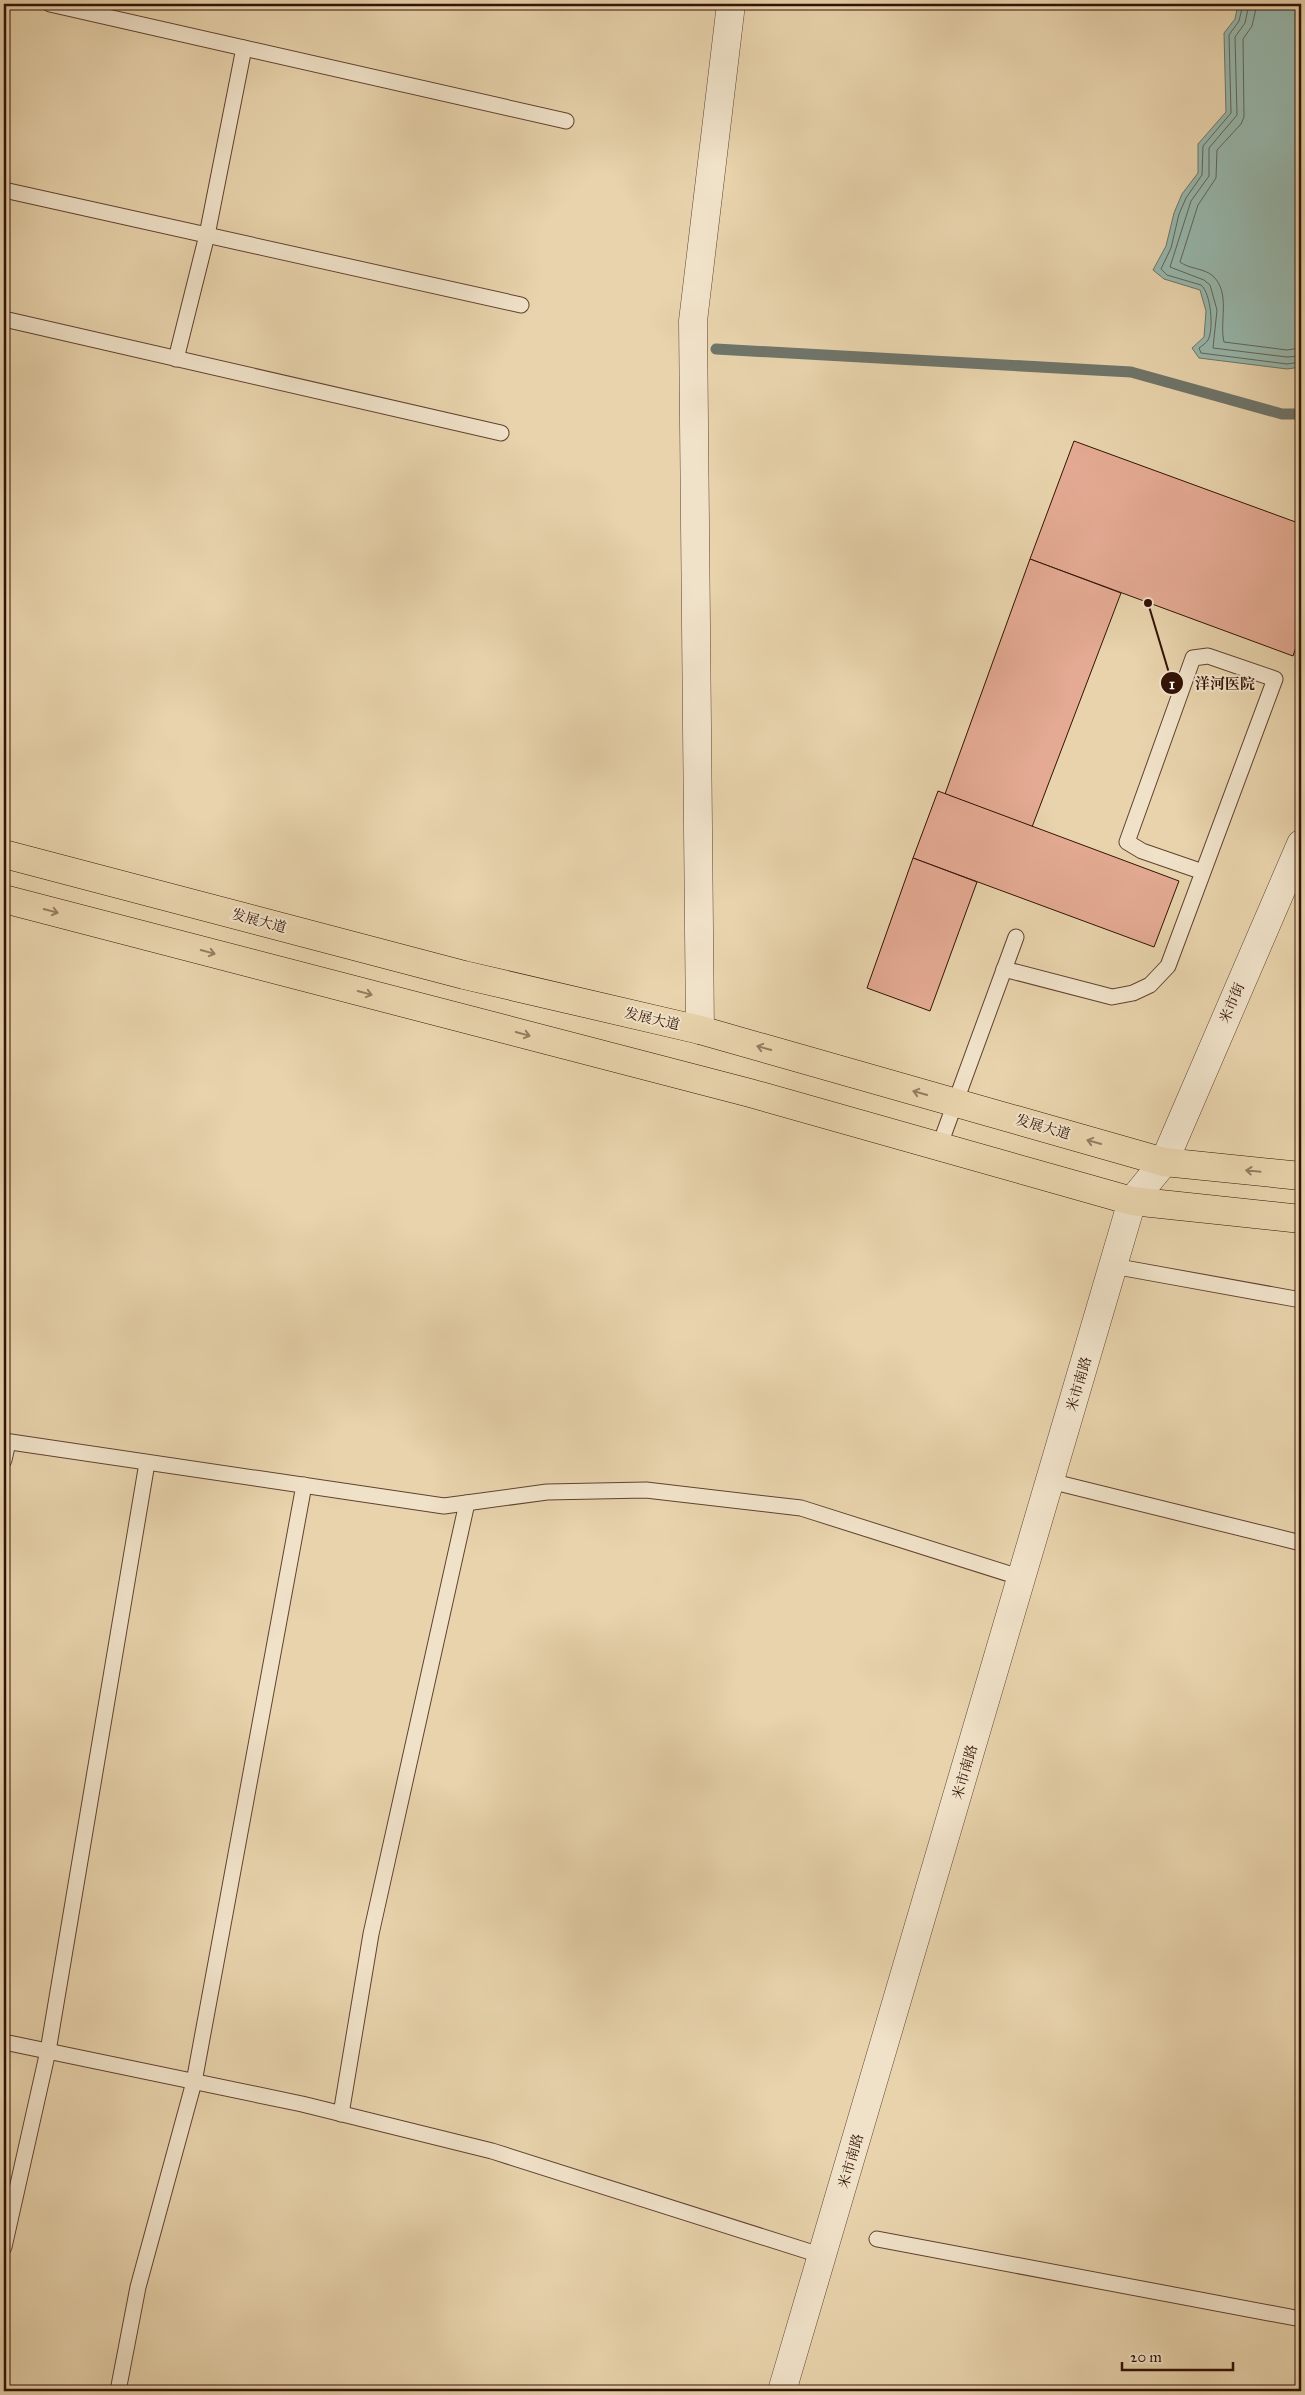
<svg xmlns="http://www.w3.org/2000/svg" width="1305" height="2395" viewBox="0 0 1305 2395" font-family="'IM FELL Great Primer','Noto Serif SC',serif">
<rect width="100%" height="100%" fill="#e8d3ac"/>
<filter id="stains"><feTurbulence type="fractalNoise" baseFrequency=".004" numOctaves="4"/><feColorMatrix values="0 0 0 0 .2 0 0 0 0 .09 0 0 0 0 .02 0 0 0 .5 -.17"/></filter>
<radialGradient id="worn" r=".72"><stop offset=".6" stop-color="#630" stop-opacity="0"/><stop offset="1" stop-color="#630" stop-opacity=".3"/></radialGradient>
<polygon fill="#97b7ac" stroke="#6f756a" points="1238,4 1301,4 1301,367 1287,369 1199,358 1192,348 1204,337 1206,311 1200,290 1164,279 1153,270 1166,246 1174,213 1182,194 1198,173 1198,144 1226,112 1224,33 1235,19"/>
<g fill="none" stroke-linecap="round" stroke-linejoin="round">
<g stroke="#646459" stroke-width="1">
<path d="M1243,4L1239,21L1229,35L1231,113L1203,146L1202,175L1186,198L1179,214L1171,248L1161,269L1167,275L1201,285C1211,293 1214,329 1208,340C1206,343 1202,346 1199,348L1201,353L1287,364L1301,362"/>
<polyline points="1249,4 1245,23 1235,37 1237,115 1209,148 1209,176 1191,201 1170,267 1204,280 1210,285 1217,310 1213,348 1287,357 1301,356"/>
<path d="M1257,4L1252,26L1243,39L1244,117L1241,124L1217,150L1216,178L1198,205L1180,262C1189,269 1204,268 1213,276C1231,293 1219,322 1224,342L1287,350L1301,348"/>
</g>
<polyline stroke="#6f756a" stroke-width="11" points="716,349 1131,372 1282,414 1301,414"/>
</g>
<g fill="#e4aa93" stroke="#321206">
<polygon points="1074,441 1301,524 1301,632 1293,656 1030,559"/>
<polygon points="1030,559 1121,593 1032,827 945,794"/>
<polygon points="938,791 1179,881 1154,947 913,858"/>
<polygon points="913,858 977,882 930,1011 867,988"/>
</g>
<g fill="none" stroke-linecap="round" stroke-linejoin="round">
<defs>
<g id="service">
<polyline points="50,4 566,121"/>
<polyline points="4,190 521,305"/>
<polyline points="4,319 501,433"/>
<polyline points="176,359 207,235 244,48"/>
<polyline points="1004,969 1112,997 1133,993 1150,985 1168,966 1275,679 1208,656 1193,658 1127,842 1142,851 1203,872"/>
<polyline points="939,1147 1016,937"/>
<polyline points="1113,1266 1301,1300"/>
<polyline points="4,1441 444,1506 547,1492 646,1490 801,1508 1022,1578"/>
<polyline points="4,1460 8,1442"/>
<polyline points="1050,1481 1301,1543"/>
<polyline points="4,2042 302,2104 492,2151 823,2256"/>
<polyline points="341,2114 371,1934 467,1503"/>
<polyline points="877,2239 1301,2319"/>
<polyline points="4,2247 48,2051 147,1463"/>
<polyline points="118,2391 138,2287 194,2082 304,1485"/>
<polyline points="1301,2391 1301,2390"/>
</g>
<polyline id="minor" points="700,1030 693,321 731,4"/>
<polyline id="tertiary" points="782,2391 1132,1201 1164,1162 1301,844"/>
<g id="primary">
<polyline points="4,854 464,975 700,1030 1164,1162 1301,1176"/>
<polyline points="4,899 750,1093 1132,1201 1301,1219"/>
</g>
</defs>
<use href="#service" stroke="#604230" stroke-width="17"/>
<use href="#minor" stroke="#604230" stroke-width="29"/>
<use href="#tertiary" stroke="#604230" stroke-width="29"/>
<use href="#primary" stroke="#321206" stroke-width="29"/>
<use href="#service" stroke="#f0e2c9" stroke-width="15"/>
<use href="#minor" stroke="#f0e2c9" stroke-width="28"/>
<use href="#tertiary" stroke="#f0e2c9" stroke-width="28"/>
<use href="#primary" stroke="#e8d3ac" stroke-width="28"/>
</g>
<defs><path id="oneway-shaft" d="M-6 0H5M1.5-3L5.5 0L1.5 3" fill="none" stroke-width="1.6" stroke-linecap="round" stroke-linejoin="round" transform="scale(1.25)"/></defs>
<g stroke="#967c61">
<use href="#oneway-shaft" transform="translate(51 911) rotate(15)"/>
<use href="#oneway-shaft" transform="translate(208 952) rotate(15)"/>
<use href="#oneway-shaft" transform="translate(365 993) rotate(15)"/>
<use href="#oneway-shaft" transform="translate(523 1034) rotate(15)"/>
<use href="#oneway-shaft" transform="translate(764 1048) rotate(-164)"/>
<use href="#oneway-shaft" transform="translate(920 1093) rotate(-164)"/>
<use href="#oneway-shaft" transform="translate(1094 1142) rotate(-164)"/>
<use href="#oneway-shaft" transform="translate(1253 1171) rotate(-174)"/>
</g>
<g text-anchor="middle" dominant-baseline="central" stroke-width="4" stroke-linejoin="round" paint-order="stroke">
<g font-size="14" fill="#321206" stroke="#f0e2c9">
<text transform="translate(259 921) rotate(15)">发展大道</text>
<text transform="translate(1232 1003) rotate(-67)">米市街</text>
<text transform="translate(652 1019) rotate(13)">发展大道</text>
<text transform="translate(1043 1127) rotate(16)">发展大道</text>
<text transform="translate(1079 1384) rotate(-74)">米市南路</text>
<text transform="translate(965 1772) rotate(-74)">米市南路</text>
<text transform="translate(851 2161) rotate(-74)">米市南路</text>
</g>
</g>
<path fill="none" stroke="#321206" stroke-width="2" d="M1148 603L1172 683"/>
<g fill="#321206" stroke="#f0e2c9" stroke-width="2">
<circle cx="1148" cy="603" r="5"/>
<circle cx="1172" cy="683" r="12"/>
</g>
<g font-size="15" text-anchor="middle" font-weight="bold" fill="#fff">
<text x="1172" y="689">1</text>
</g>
<g font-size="15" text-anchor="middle" font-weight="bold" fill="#321206" stroke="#f0e2c9" stroke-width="4" stroke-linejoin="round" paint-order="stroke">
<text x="1225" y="689">洋河医院</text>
</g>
<rect width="1305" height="2395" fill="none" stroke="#e8d3ac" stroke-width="20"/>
<rect x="5" y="5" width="1295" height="2385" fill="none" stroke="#321206" stroke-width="2.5"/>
<rect x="10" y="10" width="1285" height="2375" fill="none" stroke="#321206"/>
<path d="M1122 2362v8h111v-8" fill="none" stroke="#321206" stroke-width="2.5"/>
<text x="1130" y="2362" font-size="15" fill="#321206" stroke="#f0e2c9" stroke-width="4" paint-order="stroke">20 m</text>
<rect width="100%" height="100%" filter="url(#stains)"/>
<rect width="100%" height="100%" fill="url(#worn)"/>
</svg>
